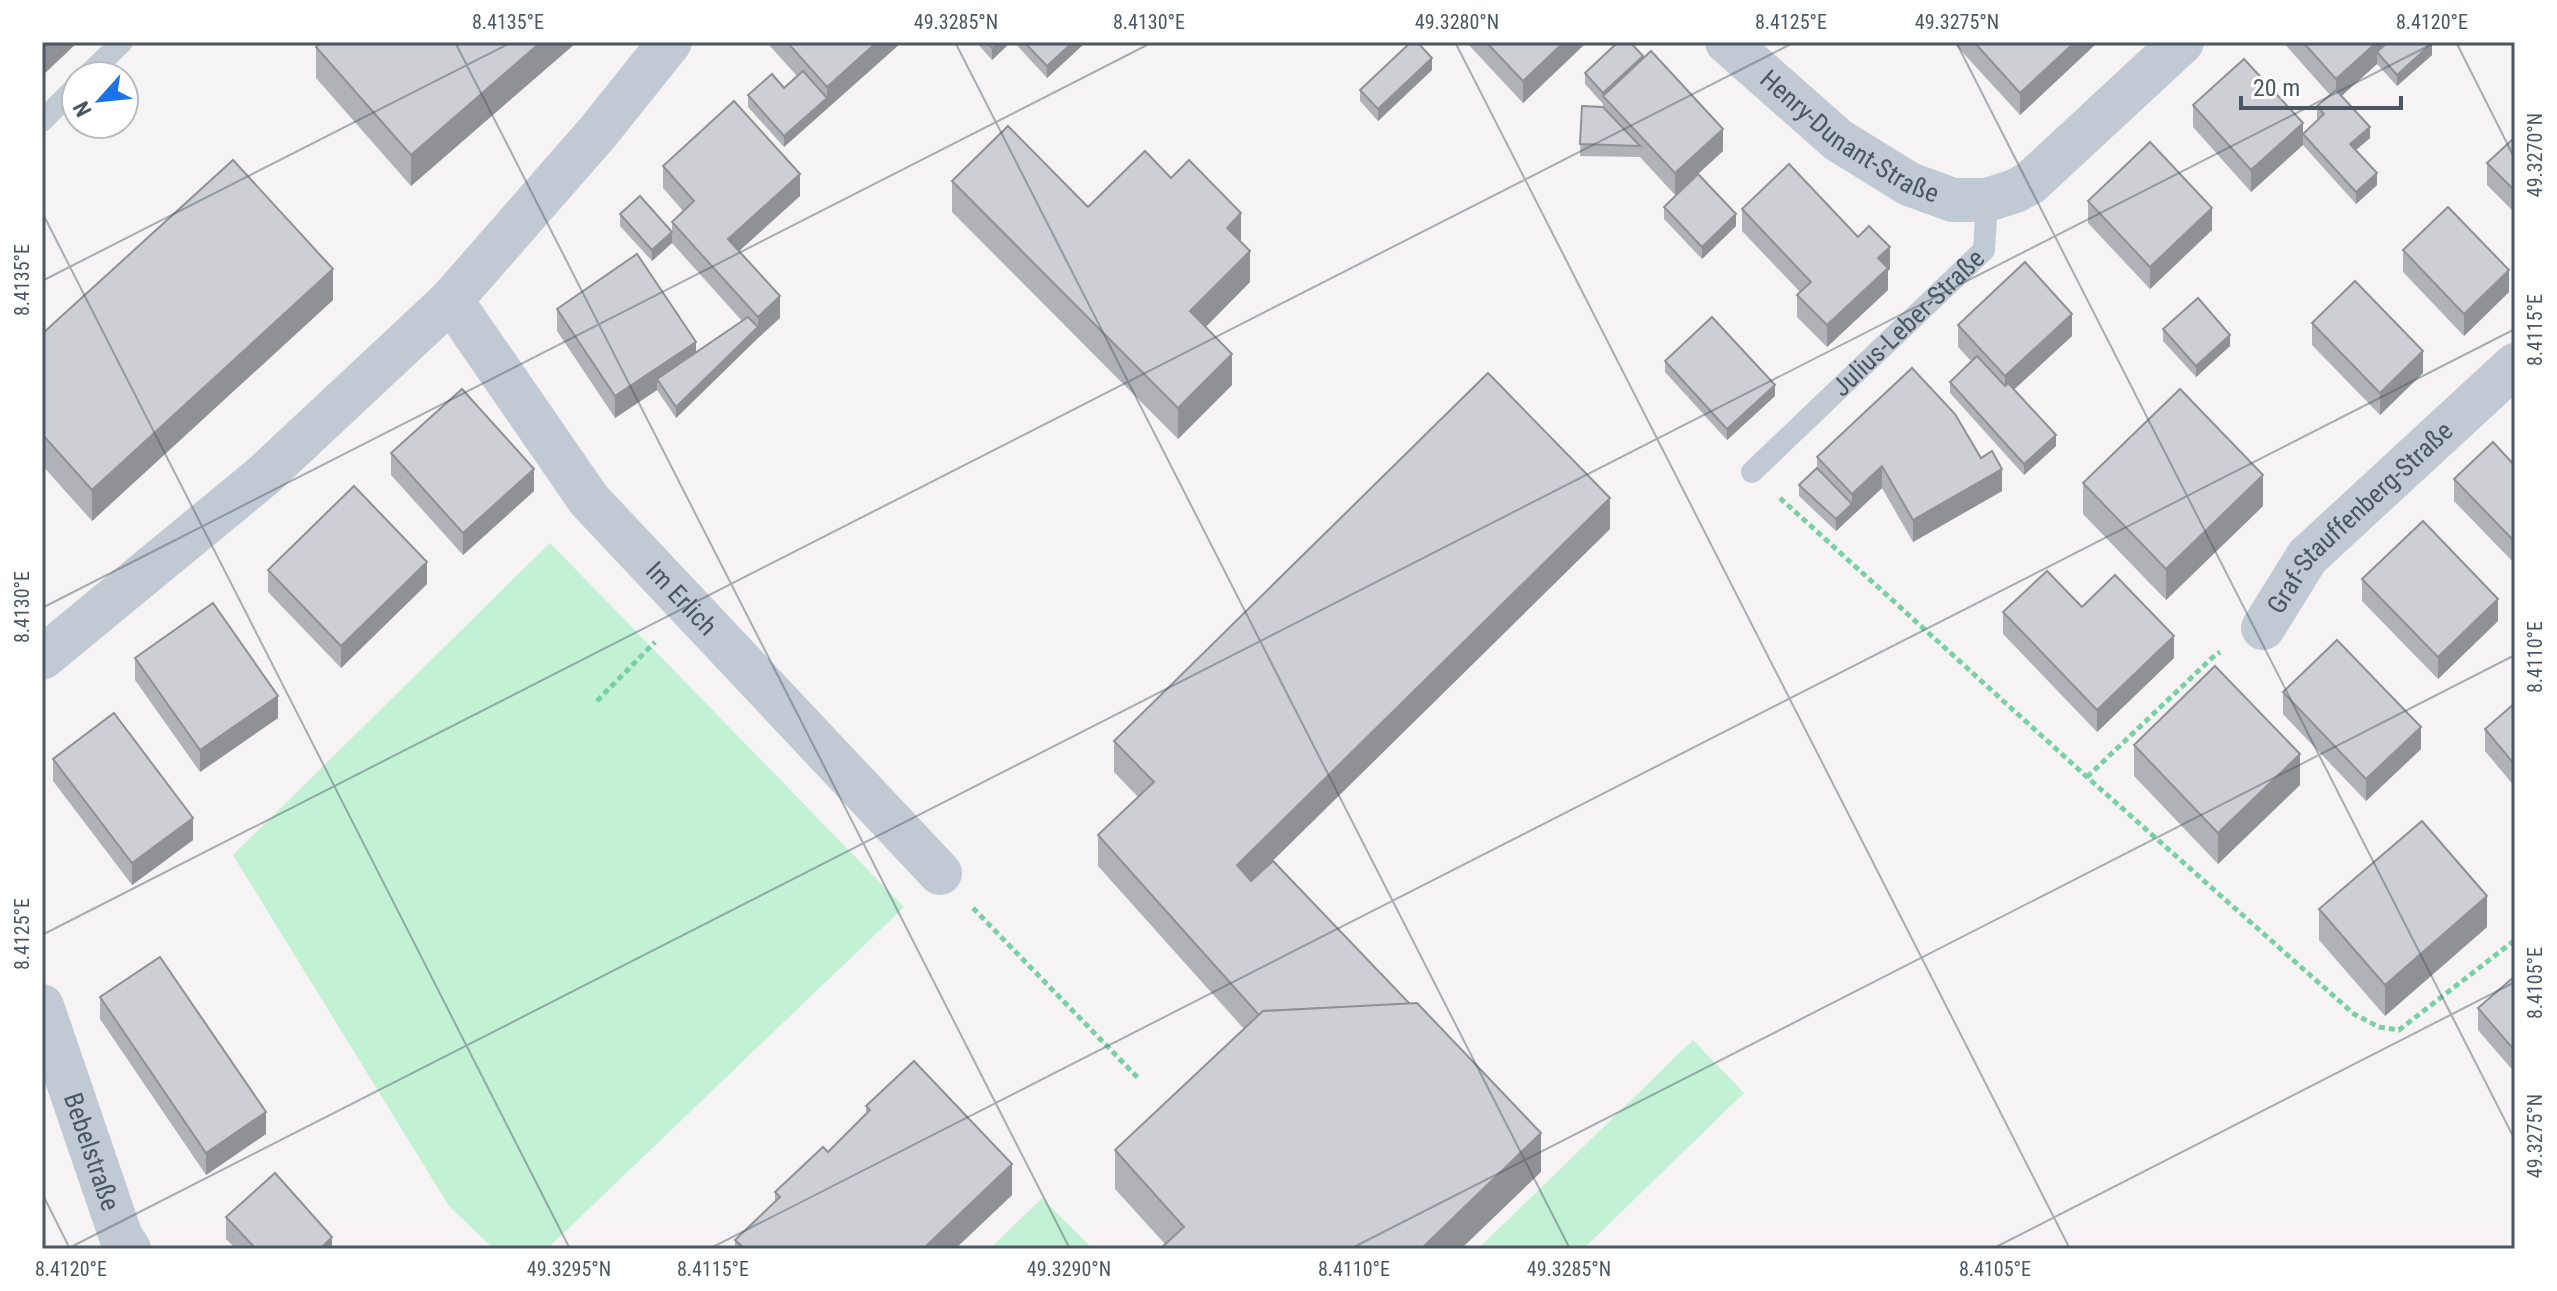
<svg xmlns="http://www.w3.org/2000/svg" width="2557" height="1291" viewBox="0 0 2557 1291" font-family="'Roboto Condensed',sans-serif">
<rect width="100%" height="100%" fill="#f5f3f3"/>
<g fill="#c3f1d5">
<polygon points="550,543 904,907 547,1249 494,1249 449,1206 233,855"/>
<polygon points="1693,1040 1744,1093 1583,1249 1478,1249"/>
<polygon points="1042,1198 1093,1249 990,1249"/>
</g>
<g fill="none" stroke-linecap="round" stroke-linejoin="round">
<g stroke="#7ad0a6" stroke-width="5" stroke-dasharray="6 4" stroke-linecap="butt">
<polyline points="1780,498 2087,777 2354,1014 2379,1027 2399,1030 2515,940"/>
<polyline points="597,701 655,642"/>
<polyline points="2087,777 2213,657 2220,652"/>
<polyline points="973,908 1140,1080"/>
</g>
<g stroke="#c1cad2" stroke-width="22">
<polyline points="87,76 122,42"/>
<polyline points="42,121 76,87"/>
<path id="s1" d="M1752,472L1984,250L1987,200"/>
</g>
<g stroke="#c1cad2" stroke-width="44">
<path id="s2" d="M1727,42L1838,140L1909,184L1953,200H1987L2015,191L2030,183L2182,42"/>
<path id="s3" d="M451,300L589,500L940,873"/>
<path id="s4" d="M2263,628L2307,557L2515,365"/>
<polyline points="42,658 263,476 451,300 598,132 670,42"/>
<path id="s5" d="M42,1006L121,1237L129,1249"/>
</g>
</g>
<g fill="#b0b2b7">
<polygon points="321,42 577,42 411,186 316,78 316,47"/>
<polygon points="770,42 902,42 784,147 748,107 748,95 784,88 797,76 770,46"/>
<polygon points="976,42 1011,42 992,60"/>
<polygon points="1014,42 1086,42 1047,78"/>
<polygon points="1466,42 1587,42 1523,103"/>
<polygon points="1953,42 2098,42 2020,115"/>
<polygon points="2283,42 2431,42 2432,55 2397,86 2377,64 2341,96 2370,138 2356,150 2377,185 2356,204 2303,145 2251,192 2193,127 2193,105 2303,134 2319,120 2317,118 2317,106 2330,95"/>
<polygon points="1643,59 1723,151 1675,195 1640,157 1580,156 1582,106 1603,107 1603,104 1585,84 1585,73"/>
<polygon points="1432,70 1378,121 1360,101 1360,90"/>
<polygon points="2515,137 2515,213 2487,185 2487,163"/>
<polygon points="663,166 800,196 739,251 780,318 758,338 676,418 657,390 615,418 557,331 557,309 696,352 742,321 672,243 652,261 620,226 620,214 672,232 672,222 683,211 663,188"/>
<polygon points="1171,178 1241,243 1250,282 1205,327 1232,385 1178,439 952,212 952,181 1088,207"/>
<polygon points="2088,201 2212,230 2150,289 2088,223"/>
<polygon points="1664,207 1736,226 1702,259 1664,219"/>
<polygon points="1742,209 1858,237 1890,269 1888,271 1888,290 1827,347 1797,317 1797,295 1800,292 1742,231"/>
<polygon points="2403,250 2509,292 2464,336 2403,272"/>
<polygon points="333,300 92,521 42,465 42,334"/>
<polygon points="2312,323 2423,373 2380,415 2312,345"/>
<polygon points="1958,325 2072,336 2014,389 2056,446 2024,475 1950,393 1950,382 1971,361 1958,347"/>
<polygon points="2163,329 2230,346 2196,377 2163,341"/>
<polygon points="1665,361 1775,396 1727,440 1665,372"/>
<polygon points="391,453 534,491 463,555 391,475"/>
<polygon points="1817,457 1981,458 2002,491 1913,542 1882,488 1836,531 1799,496 1799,485 1817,468"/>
<polygon points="2515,466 2515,564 2454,501 2454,479"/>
<polygon points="2083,483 2263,506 2166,600 2083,514"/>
<polygon points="1610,529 1268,865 1541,1172 1165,1244 1115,1189 1115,1150 1244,1029 1098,866 1098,835 1138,797 1114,772 1114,741"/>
<polygon points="268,570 427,584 341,668 268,592"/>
<polygon points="2362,579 2498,621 2438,679 2362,601"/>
<polygon points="2082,607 2174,658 2097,732 2003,634 2003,612"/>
<polygon points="135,658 278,718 200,772 135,680"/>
<polygon points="2283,692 2421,749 2366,801 2283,714"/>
<polygon points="2515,703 2515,787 2485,751 2485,729"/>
<polygon points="2134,745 2300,785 2218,864 2134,776"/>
<polygon points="53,759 193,840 132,885 53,781"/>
<polygon points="2319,909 2487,927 2385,1016 2319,940"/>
<polygon points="2515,976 2515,1073 2478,1030 2478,1008"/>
<polygon points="100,997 266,1134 206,1175 100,1019"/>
<polygon points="866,1106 1012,1195 955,1249 735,1249 735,1240 775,1201 775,1192 828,1152 866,1114"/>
<polygon points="226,1217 332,1249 236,1249 226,1239"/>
</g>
<g fill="#909195">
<polygon points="42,42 78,42 42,76"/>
<polygon points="541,42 577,42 411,186 411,155"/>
<polygon points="877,42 902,42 784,147 784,136 827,98 827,87"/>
<polygon points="999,42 1011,42 992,60 992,48"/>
<polygon points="1073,42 1086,42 1047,78 1047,66"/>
<polygon points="1564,42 1587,42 1523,103 1523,81"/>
<polygon points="2075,42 2098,42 2020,115 2020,93"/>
<polygon points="2377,42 2401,42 2377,52 2377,64 2336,101 2336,79"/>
<polygon points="2432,43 2432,55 2397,86 2397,75"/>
<polygon points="1643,56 1643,67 1603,96 1603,93"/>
<polygon points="1432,58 1432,70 1378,121 1378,109"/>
<polygon points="2303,123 2303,145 2251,192 2251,170"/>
<polygon points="2370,127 2370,138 2350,155 2350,144"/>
<polygon points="1723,129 1723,151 1675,195 1675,173"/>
<polygon points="2377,173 2377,185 2356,204 2356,192"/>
<polygon points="800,174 800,196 728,261 728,239"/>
<polygon points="2212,208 2212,230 2150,289 2150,267"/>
<polygon points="1241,213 1241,244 1227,228"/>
<polygon points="1736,214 1736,226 1702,259 1702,247"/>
<polygon points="672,232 672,243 652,261 652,250"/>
<polygon points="1890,247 1890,269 1888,271 1888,290 1827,347 1827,325 1878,258"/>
<polygon points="1250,251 1250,282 1190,343 1190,311"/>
<polygon points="333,269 333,300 92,521 92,490"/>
<polygon points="2509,270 2509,292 2464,336 2464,314"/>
<polygon points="780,296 780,318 758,338 676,418 676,407 758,327 758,317"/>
<polygon points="2072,314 2072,336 2005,398 2005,376"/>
<polygon points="2230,335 2230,346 2196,377 2196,366"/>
<polygon points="696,342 696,364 657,379 657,390 615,418 615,396"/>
<polygon points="2423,351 2423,373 2380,415 2380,393"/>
<polygon points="1232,354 1232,385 1178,439 1178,408"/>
<polygon points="1775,385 1775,396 1727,440 1727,429"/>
<polygon points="2056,435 2056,446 2024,475 2024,464"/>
<polygon points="1882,466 1882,488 1836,531 1836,519 1852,504 1852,494"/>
<polygon points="534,469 534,491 463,555 463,533"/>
<polygon points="2002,469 2002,491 1913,542 1913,520"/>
<polygon points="2263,475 2263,506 2166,600 2166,569"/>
<polygon points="1610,498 1610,529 1237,896 1237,865"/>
<polygon points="427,562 427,584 341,668 341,646"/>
<polygon points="2498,599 2498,621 2438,679 2438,657"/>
<polygon points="2174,636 2174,658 2097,732 2097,710"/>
<polygon points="278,696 278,718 200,772 200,750"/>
<polygon points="2421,727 2421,749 2366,801 2366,779"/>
<polygon points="2300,754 2300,785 2218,864 2218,833"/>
<polygon points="193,818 193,840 132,885 132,863"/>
<polygon points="2487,896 2487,927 2385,1016 2385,985"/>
<polygon points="266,1112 266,1134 206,1175 206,1153"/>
<polygon points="1541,1133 1541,1172 1461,1249 1421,1249"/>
<polygon points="1012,1164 1012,1195 955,1249 923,1249"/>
<polygon points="332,1237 332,1249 320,1249"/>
</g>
<g fill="#cdcfd5" stroke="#909195" stroke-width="2">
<polygon points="321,42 541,42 411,155 316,47"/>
<polygon points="787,42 877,42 827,87"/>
<polygon points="986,42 999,42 992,48"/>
<polygon points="1024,42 1073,42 1047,66"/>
<polygon points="1411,42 1417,42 1432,58 1378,109 1360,90"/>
<polygon points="1486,42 1564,42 1523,81"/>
<polygon points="1618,42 1630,42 1643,56 1603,93 1585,73"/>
<polygon points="1974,42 2075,42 2020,93"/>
<polygon points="2303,42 2377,42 2336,79"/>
<polygon points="2388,42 2431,42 2432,43 2397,75 2377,52"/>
<polygon points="1651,51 1723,129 1675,173 1603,96"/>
<polygon points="2244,59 2303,123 2251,170 2193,105"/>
<polygon points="803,71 827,98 784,136 748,95 772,74 784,88"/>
<polygon points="2336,90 2370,127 2350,144 2377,173 2356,192 2303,134 2324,114 2317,106"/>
<polygon points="734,101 800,174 728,239 780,296 758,317 672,222 694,201 663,166"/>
<polygon points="1582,106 1603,107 1640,146 1580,144"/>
<polygon points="1008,126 1088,207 1145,151 1171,178 1189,160 1241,213 1227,228 1250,251 1190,311 1232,354 1178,408 952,181"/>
<polygon points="2515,137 2515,191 2487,163"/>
<polygon points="2150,142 2212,208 2150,267 2088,201"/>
<polygon points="233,160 333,269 92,490 42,434 42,334"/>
<polygon points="1789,164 1858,237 1869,226 1890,247 1878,258 1888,268 1827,325 1797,295 1811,282 1742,209"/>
<polygon points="1698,174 1736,214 1702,247 1664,207"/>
<polygon points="640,196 672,232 652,250 620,214"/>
<polygon points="2448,207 2509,270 2464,314 2403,250"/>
<polygon points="637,254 696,342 615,396 557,309"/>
<polygon points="2025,262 2072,314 2005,376 1958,325"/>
<polygon points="2355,281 2423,351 2380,393 2312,323"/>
<polygon points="2198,298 2230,335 2196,366 2163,329"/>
<polygon points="748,317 758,327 676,407 657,379"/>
<polygon points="1712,317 1775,385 1727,429 1665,361"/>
<polygon points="1977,356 2005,386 2008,383 2056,435 2024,464 1950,382"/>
<polygon points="1912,368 1955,414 1981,458 1992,451 2002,469 1913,520 1882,466 1852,494 1817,457"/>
<polygon points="1488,373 1610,498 1237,865 1251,881 1273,861 1410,1004 1263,1011 1259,1015 1098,835 1154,782 1114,741"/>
<polygon points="462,389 534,469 463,533 391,453"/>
<polygon points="2180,389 2263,475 2166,569 2083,483"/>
<polygon points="2493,442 2515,466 2515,542 2454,479"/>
<polygon points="1817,468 1852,504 1836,519 1799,485"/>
<polygon points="354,486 427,562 341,646 268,570"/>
<polygon points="2423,521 2498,599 2438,657 2362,579"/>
<polygon points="2047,571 2082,607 2115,575 2174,636 2097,710 2003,612"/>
<polygon points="213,603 278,696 200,750 135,658"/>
<polygon points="2337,640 2421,727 2366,779 2283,692"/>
<polygon points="2215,666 2300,754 2218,833 2134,745"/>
<polygon points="2515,703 2515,765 2485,729"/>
<polygon points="114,713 193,818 132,863 53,759"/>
<polygon points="2422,821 2487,896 2385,985 2319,909"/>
<polygon points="160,957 266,1112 206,1153 100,997"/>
<polygon points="2515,976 2515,1051 2478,1008"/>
<polygon points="1417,1003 1541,1133 1421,1249 1160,1249 1184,1227 1115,1150 1263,1011"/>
<polygon points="914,1061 1012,1164 923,1249 745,1249 735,1240 780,1197 775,1192 823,1147 828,1152 870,1110 866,1106"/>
<polygon points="275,1173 332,1237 320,1249 256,1249 226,1217"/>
</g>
<path fill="none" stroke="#4a5661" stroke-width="2" stroke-opacity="0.45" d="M455,42L1070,1249M955,42L1570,1249M1455,42L2070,1249M1956,42L2515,1140M2456,42L2515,159M42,212L570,1249M42,281L512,42M42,608L1153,42M42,935L1795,42M42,1193L70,1249M67,1249L2436,42M709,1249L2515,329M1350,1249L2515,655M1992,1249L2515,982"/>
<g text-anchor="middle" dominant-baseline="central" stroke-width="6" stroke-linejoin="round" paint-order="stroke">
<g font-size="26" fill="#4a5661" stroke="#fff">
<text stroke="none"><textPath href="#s2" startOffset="156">Henry-Dunant-Straße</textPath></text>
<text stroke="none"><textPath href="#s1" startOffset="216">Julius-Leber-Straße</textPath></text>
<text stroke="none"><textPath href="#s4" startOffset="148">Graf-Stauffenberg-Straße</textPath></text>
<text stroke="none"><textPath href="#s3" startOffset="378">Im Erlich</textPath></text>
<text stroke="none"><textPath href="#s5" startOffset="154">Bebelstraße</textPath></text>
</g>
</g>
<rect width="2557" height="1291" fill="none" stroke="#ffffff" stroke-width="88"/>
<g transform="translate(100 100) rotate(243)"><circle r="38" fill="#ffffff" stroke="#b7bbc0" stroke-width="2"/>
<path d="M0-6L14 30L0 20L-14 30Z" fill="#1a73e8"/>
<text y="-12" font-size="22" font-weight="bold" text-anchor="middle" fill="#4a5661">N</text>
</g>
<path d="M2241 96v12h160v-12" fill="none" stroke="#4a5661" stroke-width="4"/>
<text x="2253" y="96" font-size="24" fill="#4a5661" stroke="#ffffff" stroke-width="6" paint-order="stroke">20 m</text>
<rect x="44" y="44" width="2469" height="1203" fill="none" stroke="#4a5661" stroke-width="3"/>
<g font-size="20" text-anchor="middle" fill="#4a5661">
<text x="508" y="29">8.4135°E</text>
<text x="956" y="29">49.3285°N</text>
<text x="1149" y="29">8.4130°E</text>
<text x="1457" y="29">49.3280°N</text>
<text x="1791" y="29">8.4125°E</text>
<text x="1957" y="29">49.3275°N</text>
<text x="2432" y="29">8.4120°E</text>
<text transform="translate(2535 155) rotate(-90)" y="7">49.3270°N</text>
<text transform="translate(22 280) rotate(-90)" y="7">8.4135°E</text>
<text transform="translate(2535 330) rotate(-90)" y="7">8.4115°E</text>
<text transform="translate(22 607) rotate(-90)" y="7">8.4130°E</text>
<text transform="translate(2535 657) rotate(-90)" y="7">8.4110°E</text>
<text transform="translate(22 934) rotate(-90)" y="7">8.4125°E</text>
<text transform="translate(2535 983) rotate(-90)" y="7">8.4105°E</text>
<text transform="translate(2535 1136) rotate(-90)" y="7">49.3275°N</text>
<text x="71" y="1276">8.4120°E</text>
<text x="569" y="1276">49.3295°N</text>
<text x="713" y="1276">8.4115°E</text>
<text x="1069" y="1276">49.3290°N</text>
<text x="1354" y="1276">8.4110°E</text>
<text x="1569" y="1276">49.3285°N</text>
<text x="1995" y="1276">8.4105°E</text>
</g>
</svg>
